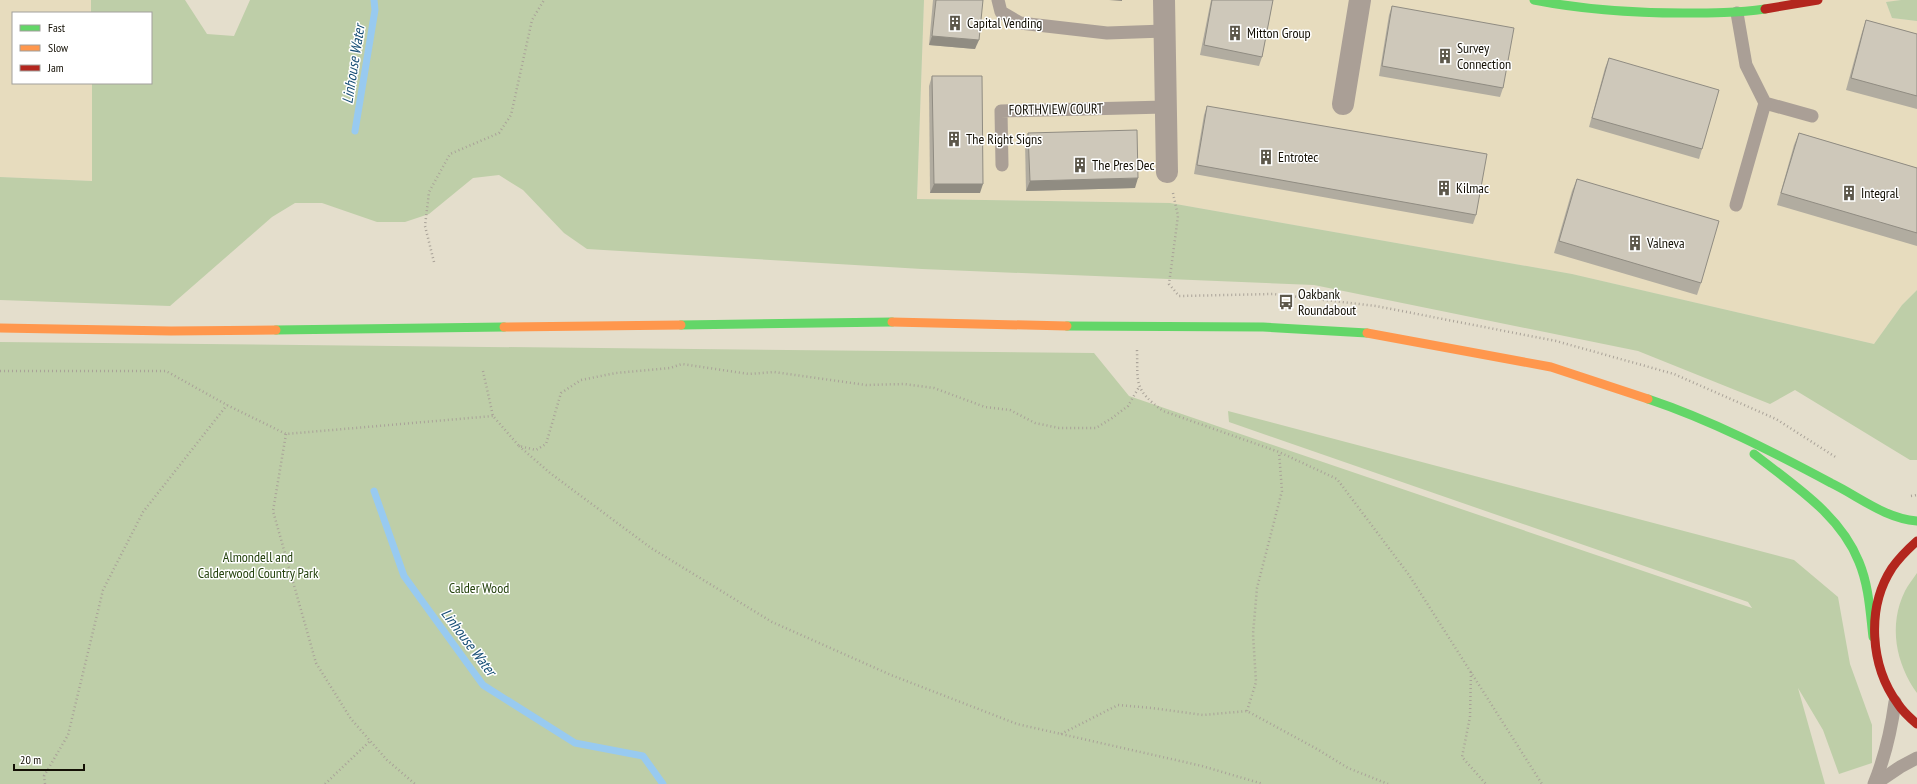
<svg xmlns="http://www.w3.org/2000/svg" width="1917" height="784" viewBox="0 0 1917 784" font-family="'PT Sans Narrow',sans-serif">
<rect width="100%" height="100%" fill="#e4decc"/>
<g fill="#e7dcbe">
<polygon points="0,0 91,0 91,13 13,13 13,83 92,83 92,181 0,177"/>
<polygon points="924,0 1901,0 1886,2 1892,18 1917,21 1917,290 1902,305 1874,344 1572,274 1170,203 917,199"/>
</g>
<g fill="#becea8">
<polygon points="91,0 185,0 207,34 234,36 250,0 924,0 917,199 1170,203 1572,274 1874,344 1902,305 1917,290 1917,460 1910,460 1795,390 1770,404 1638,351 1314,285 922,269 587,249 564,233 523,190 499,175 473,178 429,214 405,222 377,222 322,203 295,203 272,217 170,306 0,300 0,177 92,181 92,83 151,83 151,13 91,13"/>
<polygon points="1901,0 1917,0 1917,21 1892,18 1886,2"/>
<polygon points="0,342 1094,353 1129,396 1752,608 1748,602 1229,422 1228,411 1794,560 1838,597 1850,664 1872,725 1872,763 1839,774 1823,730 1798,688 1825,784 0,784"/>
<path d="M1917,573V693C1896,664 1888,625 1905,591C1908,585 1913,579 1917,573Z"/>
</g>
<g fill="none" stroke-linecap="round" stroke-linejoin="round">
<g stroke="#98caf0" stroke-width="7">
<polyline points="355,131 375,10 374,0"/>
<polyline points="374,491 404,576 483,685 575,743 643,756 663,784"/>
</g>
<g stroke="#a9a298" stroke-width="2.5" stroke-dasharray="1 3" stroke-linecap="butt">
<polyline points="1173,193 1178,216 1169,284 1179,296 1273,294 1376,306 1556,341 1674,374 1776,419 1837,458"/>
<polyline points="434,262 425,226 429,192 450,154 499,133 511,115 532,20 544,0"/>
<path d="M1137,350C1138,383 1133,389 1163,411L1279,452L1337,479L1409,575L1542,784"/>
<polyline points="0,371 166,371 227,405 286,434 493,416"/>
<polyline points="483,371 493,416 519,446 536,450 546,444 561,393 581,380 616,373 670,368 682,364 749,374 774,372 866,385 904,384 934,388 985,407 1010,410 1035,423 1059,428 1096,428 1112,418 1128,406 1139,387"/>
<polyline points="286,434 273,511 316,663 351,719 387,760 415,784"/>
<polyline points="519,446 550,473 651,548 772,622 891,675 1017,724 1202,766 1263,784"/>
<polyline points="1911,496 1917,495"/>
<polyline points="1471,672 1470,717 1462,757 1486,784"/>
<polyline points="1247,711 1256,682 1253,634 1257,588 1282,491 1279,452"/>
<polyline points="1061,734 1118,705 1152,708 1203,715 1247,711 1317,749 1348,768 1388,784"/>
<polyline points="45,784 44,776 68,735 103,590 143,512 227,405"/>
<polyline points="325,784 370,741"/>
</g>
<g stroke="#aa9f96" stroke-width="13">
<polyline points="998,0 1001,12 1020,23 1107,33 1164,31"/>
<polyline points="1737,13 1746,65 1765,103 1812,116"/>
<polyline points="1002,165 1001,111 1165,107"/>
<polyline points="1736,205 1765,103"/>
<path d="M1874,784C1885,757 1891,731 1895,702"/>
<polyline points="1875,784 1900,767 1917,758"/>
</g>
<g stroke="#aa9f96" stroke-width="22">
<polyline points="1164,0 1167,172"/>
<polyline points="1343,104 1360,0"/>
</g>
<g stroke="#63d668" stroke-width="9">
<path d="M1534,0C1585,10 1631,13 1683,13C1711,13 1737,13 1765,9"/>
<polyline points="681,325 892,322"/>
<polyline points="1067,326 1263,327 1367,333"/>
<polyline points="276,330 504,327"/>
<path d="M1648,399C1711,420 1773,452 1831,483C1860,497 1884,518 1917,521"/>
<path d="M1754,454C1793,485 1840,514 1859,562C1869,586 1870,612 1873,637"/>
</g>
<g stroke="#ff974d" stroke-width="9">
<polyline points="892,322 1067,326"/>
<polyline points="504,327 681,325"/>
<polyline points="0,328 171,331 276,330"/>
<polyline points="1367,333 1551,367 1648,399"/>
</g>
<g stroke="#b3261e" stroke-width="9">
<polyline points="1765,9 1818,0"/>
<path d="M1917,541C1908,549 1899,558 1892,568C1866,608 1870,666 1898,704C1903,712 1910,718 1917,724"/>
</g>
</g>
<g fill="#b1aca0">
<polygon points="933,0 983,0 975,49 929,45"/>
<polygon points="1211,0 1273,0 1262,57 1259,66 1200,55"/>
<polygon points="1392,6 1503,88 1500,97 1379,76 1389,15"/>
<polygon points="1866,20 1917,34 1917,109 1846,90 1862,32"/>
<polygon points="1609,58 1702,149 1699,159 1589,127 1605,68"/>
<polygon points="932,76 980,193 930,193 929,86"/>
<polygon points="1207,106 1476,215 1473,224 1194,174 1204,115"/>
<polygon points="1028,133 1135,188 1026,191 1025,142"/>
<polygon points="1799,133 1917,168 1917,246 1777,205 1794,145"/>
<polygon points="1577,179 1701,283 1697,295 1554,253 1572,191"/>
</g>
<g fill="#908c82">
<polygon points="1109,0 1122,0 1122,1"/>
<polygon points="932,36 979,40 975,49 929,45"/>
<polygon points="1138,178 1135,188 1026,191 1030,181"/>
<polygon points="934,184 983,184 980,193 930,193"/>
</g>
<g fill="#cec8ba" stroke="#908c82">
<polygon points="936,0 983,0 979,40 932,36"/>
<polygon points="1212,0 1273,0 1262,57 1204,45"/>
<polygon points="1392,6 1514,28 1503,88 1382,66"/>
<polygon points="1866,20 1917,34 1917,96 1851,78"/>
<polygon points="1609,58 1719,90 1702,149 1592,118"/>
<polygon points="932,76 982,76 983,184 934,184"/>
<polygon points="1207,106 1487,154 1476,215 1197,165"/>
<polygon points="1137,130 1138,178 1030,181 1028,133"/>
<polygon points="1799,133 1917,168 1917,233 1781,193"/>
<polygon points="1577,179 1719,221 1701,283 1559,241"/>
</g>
<defs>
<symbol id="building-bare" viewBox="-9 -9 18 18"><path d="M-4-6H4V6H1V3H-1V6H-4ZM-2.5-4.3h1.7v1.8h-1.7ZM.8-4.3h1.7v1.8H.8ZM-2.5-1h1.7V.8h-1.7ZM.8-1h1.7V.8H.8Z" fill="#5c574a" stroke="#fff" stroke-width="2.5" paint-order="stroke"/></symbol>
<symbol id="bus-bare" viewBox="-9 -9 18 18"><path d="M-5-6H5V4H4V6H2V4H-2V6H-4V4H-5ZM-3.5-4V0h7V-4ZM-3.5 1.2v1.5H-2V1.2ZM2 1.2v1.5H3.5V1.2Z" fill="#5c574a" stroke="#fff" stroke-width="2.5" paint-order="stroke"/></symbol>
</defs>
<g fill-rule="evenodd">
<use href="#building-bare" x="944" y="12" width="22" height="22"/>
<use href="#building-bare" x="1224" y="22" width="22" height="22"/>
<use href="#building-bare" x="1434" y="45" width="22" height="22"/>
<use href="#building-bare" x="943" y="128" width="22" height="22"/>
<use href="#building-bare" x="1255" y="146" width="22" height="22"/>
<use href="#building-bare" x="1069" y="154" width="22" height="22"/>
<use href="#building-bare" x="1433" y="177" width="22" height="22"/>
<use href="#building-bare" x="1838" y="182" width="22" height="22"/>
<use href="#building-bare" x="1624" y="232" width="22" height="22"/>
<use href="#bus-bare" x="1275" y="291" width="22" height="22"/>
</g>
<g text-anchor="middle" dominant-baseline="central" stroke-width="3" stroke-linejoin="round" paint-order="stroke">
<g font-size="14" fill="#130f04" stroke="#fff" text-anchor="start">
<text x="967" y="23">Capital Vending</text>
<text x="1247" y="33">Mitton Group</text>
<text x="1457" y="48">Survey<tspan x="1457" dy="16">Connection</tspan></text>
<text x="966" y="139">The Right Signs</text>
<text x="1278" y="157">Entrotec</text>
<text x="1092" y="165">The Pres Dec</text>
<text x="1456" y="188">Kilmac</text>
<text x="1861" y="193">Integral</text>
<text x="1647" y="243">Valneva</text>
<text x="1298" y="294">Oakbank<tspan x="1298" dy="16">Roundabout</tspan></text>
</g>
<g font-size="14" fill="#130f04" stroke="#fff">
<text transform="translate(1056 109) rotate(-1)">FORTHVIEW COURT</text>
</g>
<g font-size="14" fill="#23410c" stroke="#fff">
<text x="258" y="557">Almondell and<tspan x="258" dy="16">Calderwood Country Park</tspan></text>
<text x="479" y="588">Calder Wood</text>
</g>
<g font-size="15" font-style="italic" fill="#184f76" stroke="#fff">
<text transform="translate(353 64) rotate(-81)">Linhouse Water</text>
<text transform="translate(469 642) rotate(53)">Linhouse Water</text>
</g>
</g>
<rect x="12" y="12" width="140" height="72" fill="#ffffff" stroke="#a19f9b"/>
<rect x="20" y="25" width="20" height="6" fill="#63d668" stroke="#a19f9b"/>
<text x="48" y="32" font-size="12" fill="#130f04">Fast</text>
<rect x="20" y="45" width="20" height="6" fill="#ff974d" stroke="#a19f9b"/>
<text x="48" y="52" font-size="12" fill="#130f04">Slow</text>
<rect x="20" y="65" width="20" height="6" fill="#b3261e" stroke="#a19f9b"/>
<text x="48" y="72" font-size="12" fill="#130f04">Jam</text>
<path d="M14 764v6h70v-6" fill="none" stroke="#130f04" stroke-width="2"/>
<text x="20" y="764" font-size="12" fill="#130f04" stroke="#ffffff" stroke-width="3" paint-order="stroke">20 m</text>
</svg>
